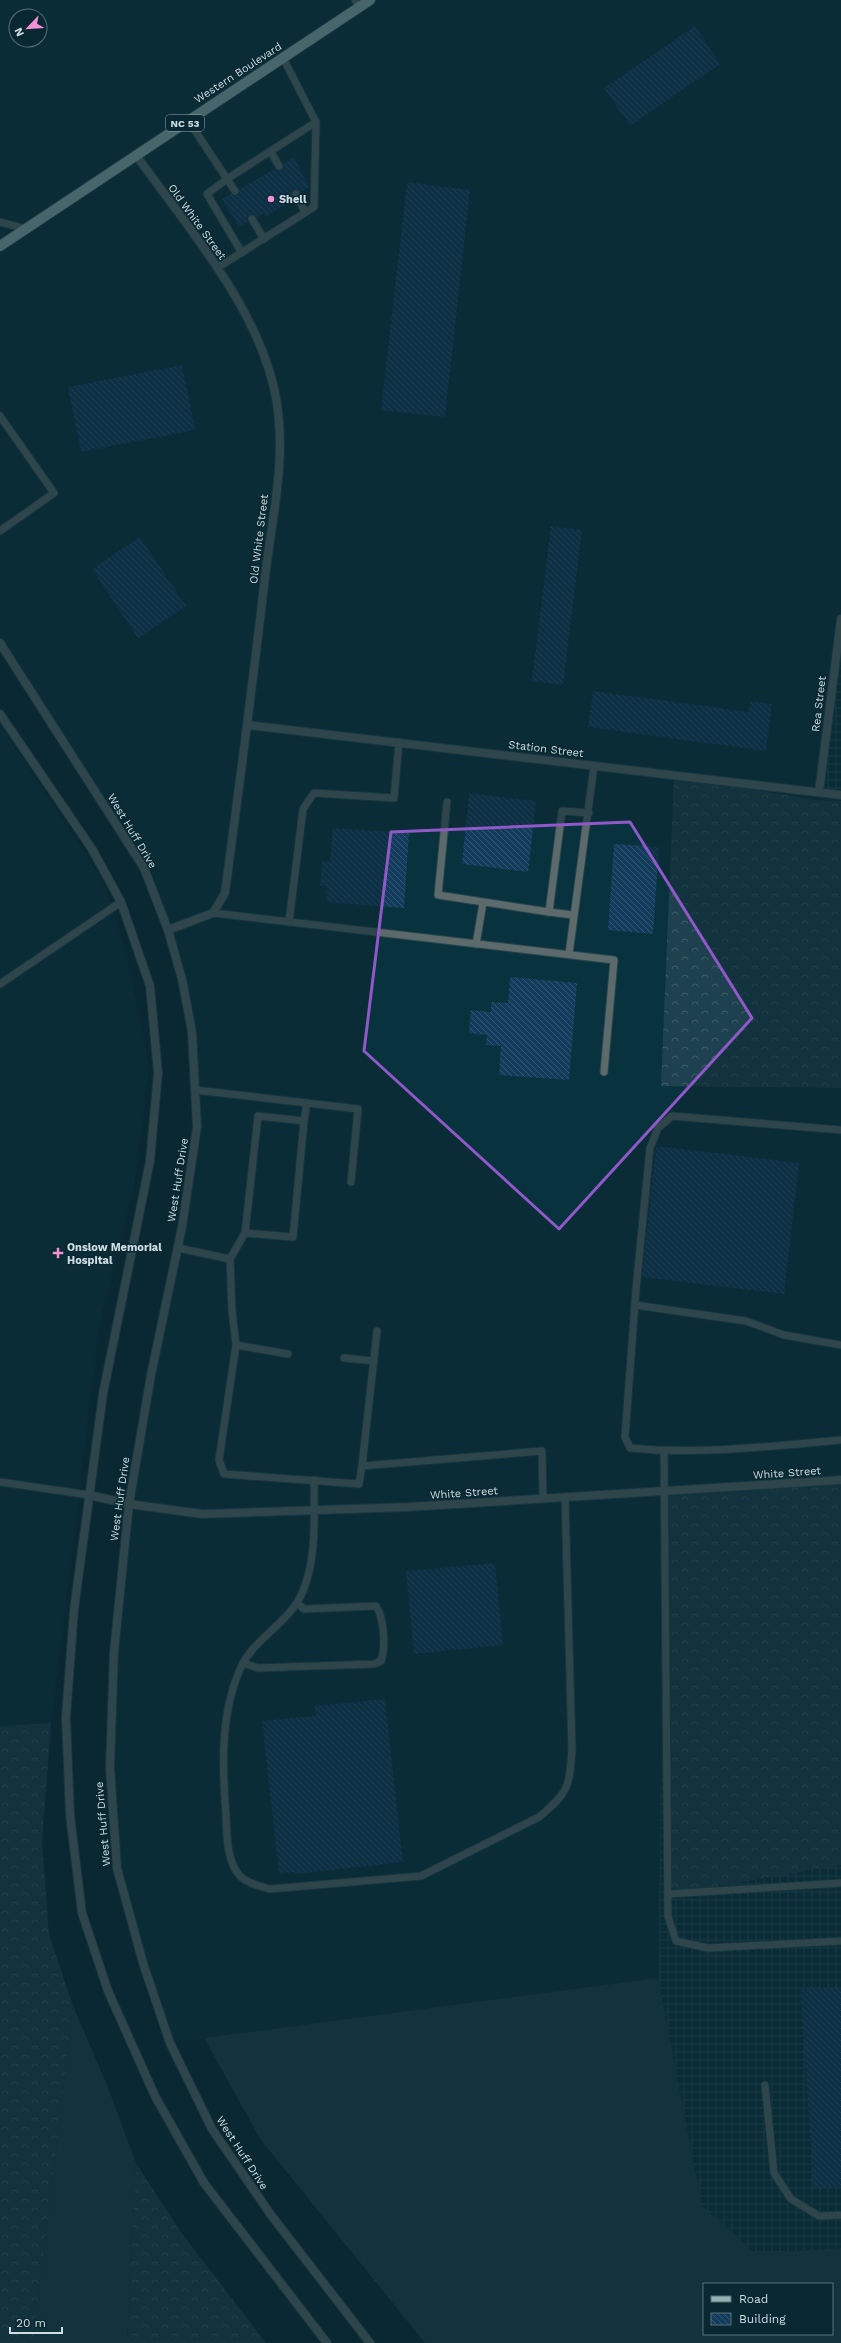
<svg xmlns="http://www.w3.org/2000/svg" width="841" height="2343" viewBox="0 0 841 2343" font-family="'Work Sans',sans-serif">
<defs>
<pattern id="industrial-grid" width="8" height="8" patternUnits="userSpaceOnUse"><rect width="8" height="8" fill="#09323f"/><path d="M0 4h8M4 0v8" fill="none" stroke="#2c4f5b"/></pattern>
<pattern id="forest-crowns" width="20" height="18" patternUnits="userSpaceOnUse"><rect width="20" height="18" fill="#1d414e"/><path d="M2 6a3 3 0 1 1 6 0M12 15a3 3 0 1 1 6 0" fill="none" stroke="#3d5c67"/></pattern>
<pattern id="building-back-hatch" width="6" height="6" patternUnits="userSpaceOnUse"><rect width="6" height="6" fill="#123b5c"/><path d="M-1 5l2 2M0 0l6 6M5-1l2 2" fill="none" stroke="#335773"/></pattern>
</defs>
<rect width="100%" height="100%" fill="#0a2831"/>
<g fill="#09323f" fill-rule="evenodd">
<path d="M0,0H841V1481L665,1492L658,1978L170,2043L117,1868L110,1767L129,1504L197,1127L195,1090L182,979L144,868L0,643ZM16,16H40V40H16Z"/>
<polygon points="0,725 102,880 124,945 149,1067 135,1180 99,1327 51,1723 0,1726"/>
</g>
<g fill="url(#industrial-grid)">
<polygon points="841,620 841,795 819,792"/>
<polygon points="841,1481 841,2248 756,2254 702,2206 658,1978 665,1492"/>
</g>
<g fill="#1d414e" fill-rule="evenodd">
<path d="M658,1978L702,2206L756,2254L841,2248V2343H425L261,2140L204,2038ZM704,2284H832V2334H704Z"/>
<polygon points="73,2006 107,2085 136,2163 127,2343 33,2343"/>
</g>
<g fill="url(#forest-crowns)">
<polygon points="674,776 815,800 841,801 841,1088 661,1086"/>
<polygon points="841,1480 841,1865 671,1894 665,1492"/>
<polygon points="51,1723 42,1842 49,1934 73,2006 33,2343 0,2343 0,1726"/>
<polygon points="136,2163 180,2231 266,2343 127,2343"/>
</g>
<g fill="url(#building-back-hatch)">
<polygon points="695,26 720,64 630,126 604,88"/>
<polygon points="294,157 309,187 300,192 293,190 292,197 288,199 290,202 265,217 263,213 257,217 250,215 247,217 248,222 239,227 222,199 231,194 237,195 239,189 275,169 281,170 283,164"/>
<polygon points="407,182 470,190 445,417 381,410"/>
<polygon points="182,365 195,430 81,452 68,387"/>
<polygon points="551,526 582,530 563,685 532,681"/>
<polygon points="140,537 186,606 138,638 92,569"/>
<polygon points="593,691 749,712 750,701 772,704 766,751 588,727"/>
<polygon points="469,793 536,801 528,872 462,864"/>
<polygon points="333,828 409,833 404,908 326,902 327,886 320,886 322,861 330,862"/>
<polygon points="614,844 659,847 653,934 608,930"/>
<polygon points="510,977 577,983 569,1080 499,1075 501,1046 486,1045 487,1035 469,1033 471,1010 491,1012 491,1002 508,1003"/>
<polygon points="656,1146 799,1163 784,1294 642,1277"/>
<polygon points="495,1563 503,1645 414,1654 406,1571"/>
<polygon points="385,1699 403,1862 295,1874 295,1872 279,1873 262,1721 316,1716 315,1706"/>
<polygon points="841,1987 841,2187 814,2189 800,1990"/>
</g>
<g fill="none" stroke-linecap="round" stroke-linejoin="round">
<defs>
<g id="service">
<polyline points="355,0 359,7"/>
<polyline points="188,120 227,179 207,194 242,253"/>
<polyline points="271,152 279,166"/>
<polyline points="235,191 227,179 316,122"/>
<polyline points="296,194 305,212"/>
<polyline points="252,219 264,239"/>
<polyline points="0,222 26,229"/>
<polyline points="217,268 314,207 316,122 283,58"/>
<polyline points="0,416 54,493 0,531"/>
<polyline points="447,802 438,895 549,912 562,811 589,813"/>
<polyline points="549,912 573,915"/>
<polyline points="213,913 614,960 604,1072"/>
<polyline points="289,922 303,809 314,793 394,798 399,742"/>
<polyline points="476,944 483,903"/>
<polyline points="569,954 594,766"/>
<polyline points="0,984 121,902"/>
<polyline points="195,1090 307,1103 304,1121"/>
<polyline points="307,1103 358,1109 351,1182"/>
<path d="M841,1130L672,1116L658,1128L650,1148L636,1289L625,1437L630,1448C700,1455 771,1446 841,1440"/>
<polyline points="178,1248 230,1259 245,1233 258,1116 304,1121 293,1237 245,1233"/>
<polyline points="230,1259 232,1311 236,1345 219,1460 224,1474 359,1484 362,1466 542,1451 543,1499"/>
<polyline points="635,1305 746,1321 784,1335 841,1345"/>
<polyline points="236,1345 288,1354"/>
<polyline points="344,1358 374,1361"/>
<polyline points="664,1451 668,1916 676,1941 708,1948 841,1941"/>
<polyline points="362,1466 377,1331"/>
<path d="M314,1480C314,1516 317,1557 303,1591C291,1621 258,1636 243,1663C220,1709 222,1766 226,1815C227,1835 226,1860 240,1876C248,1884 260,1886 270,1889L421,1876L539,1817C569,1792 569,1788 572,1750L565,1498"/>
<polyline points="0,1482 89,1495"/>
<path d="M243,1663L258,1668L374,1664L381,1661C386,1647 384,1618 376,1606L304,1609L297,1603"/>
<polyline points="668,1894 841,1883"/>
<polyline points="765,2085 774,2173 791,2199 819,2216 841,2215"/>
</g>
<g id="minor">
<path d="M136,155C187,227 260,309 276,398C287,457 272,519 265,577C253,683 239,788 225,893L213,913L168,930"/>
<polyline points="248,725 841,795"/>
<polyline points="819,792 841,619"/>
</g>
<g id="tertiary">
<polyline points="0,643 144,868 168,930 182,979 192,1032 197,1127 182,1227 151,1375 129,1504 114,1652 110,1767 117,1868 143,1963 170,2043 212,2129 271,2215 370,2343"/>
<polyline points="0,714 92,849 121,902 150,986 158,1073 150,1161 103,1394 74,1610 66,1717 70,1815 82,1913 108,1991 155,2096 204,2183 327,2343"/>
<polyline points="89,1495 129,1504 202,1514 408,1507 841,1480"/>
</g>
<polyline id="primary" points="0,246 370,0"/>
</defs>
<use href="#service" stroke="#29454e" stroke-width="9"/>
<use href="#minor" stroke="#29454e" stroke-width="10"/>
<use href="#tertiary" stroke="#29454e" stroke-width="10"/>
<use href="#primary" stroke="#29454e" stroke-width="12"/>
<use href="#service" stroke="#5c6a6b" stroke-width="7"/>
<use href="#minor" stroke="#5c6a6b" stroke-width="8"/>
<use href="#tertiary" stroke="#5c6a6b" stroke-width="8"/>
<use href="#primary" stroke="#93b1b3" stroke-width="10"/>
</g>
<path d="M0 0H841V2343H0ZM630,822L752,1018L559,1229L364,1051L391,832Z" fill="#0a2831" fill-opacity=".55" fill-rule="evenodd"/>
<path fill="none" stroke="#9058c8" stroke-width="3" stroke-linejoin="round" d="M630,822L752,1018L559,1229L364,1051L391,832Z"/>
<g fill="#f391d6" stroke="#0a2831" stroke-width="1.5">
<circle cx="271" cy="199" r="4"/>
<path d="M56 1247h4v4h4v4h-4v4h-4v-4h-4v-4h4z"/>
</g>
<g text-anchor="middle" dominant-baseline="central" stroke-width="3" stroke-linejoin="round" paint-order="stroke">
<rect fill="#0a2831" stroke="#93a7ae" stroke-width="1" x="166" y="115" width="38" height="16" rx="3"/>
<g font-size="10" font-weight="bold" fill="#cedee4">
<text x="185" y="123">NC 53</text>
</g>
<g font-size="11" fill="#cedee4" stroke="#0a2831">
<text transform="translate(238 73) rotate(-33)">Western Boulevard</text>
<text transform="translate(197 222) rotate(54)">Old White Street</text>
<text transform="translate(259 539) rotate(-83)">Old White Street</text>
<text transform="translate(819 704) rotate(-83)">Rea Street</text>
<text transform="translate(546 749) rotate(7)">Station Street</text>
<text transform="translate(132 831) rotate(59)">West Huff Drive</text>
<text transform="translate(178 1180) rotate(-81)">West Huff Drive</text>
<text transform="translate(787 1473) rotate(-4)">White Street</text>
<text transform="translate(464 1493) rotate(-4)">White Street</text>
<text transform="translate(120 1499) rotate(-82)">West Huff Drive</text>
<text transform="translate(103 1824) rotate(-95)">West Huff Drive</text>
<text transform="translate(242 2153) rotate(57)">West Huff Drive</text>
</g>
<g font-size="11" font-weight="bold" fill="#cedee4" stroke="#0a2831" text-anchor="start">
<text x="279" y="199">Shell</text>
<text x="67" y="1247">Onslow Memorial<tspan x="67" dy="13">Hospital</tspan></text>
</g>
</g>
<rect x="703" y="2283" width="130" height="52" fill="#0a2831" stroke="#587179"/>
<rect x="711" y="2296" width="20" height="6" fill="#93b1b3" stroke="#587179"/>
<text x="739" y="2303" font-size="12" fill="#cedee4">Road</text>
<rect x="711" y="2313" width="20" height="12" fill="url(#building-back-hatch)" stroke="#587179"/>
<text x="739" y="2323" font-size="12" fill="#cedee4">Building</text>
<g transform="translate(28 28) rotate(245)"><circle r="19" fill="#0a2831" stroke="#587179"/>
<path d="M0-3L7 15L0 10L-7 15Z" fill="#f391d6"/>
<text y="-6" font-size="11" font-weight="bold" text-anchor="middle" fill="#cedee4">N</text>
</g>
<path d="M10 2327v6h52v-6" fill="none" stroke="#cedee4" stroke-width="2"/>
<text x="16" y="2327" font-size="12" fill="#cedee4" stroke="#0a2831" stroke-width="3" paint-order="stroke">20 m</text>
</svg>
